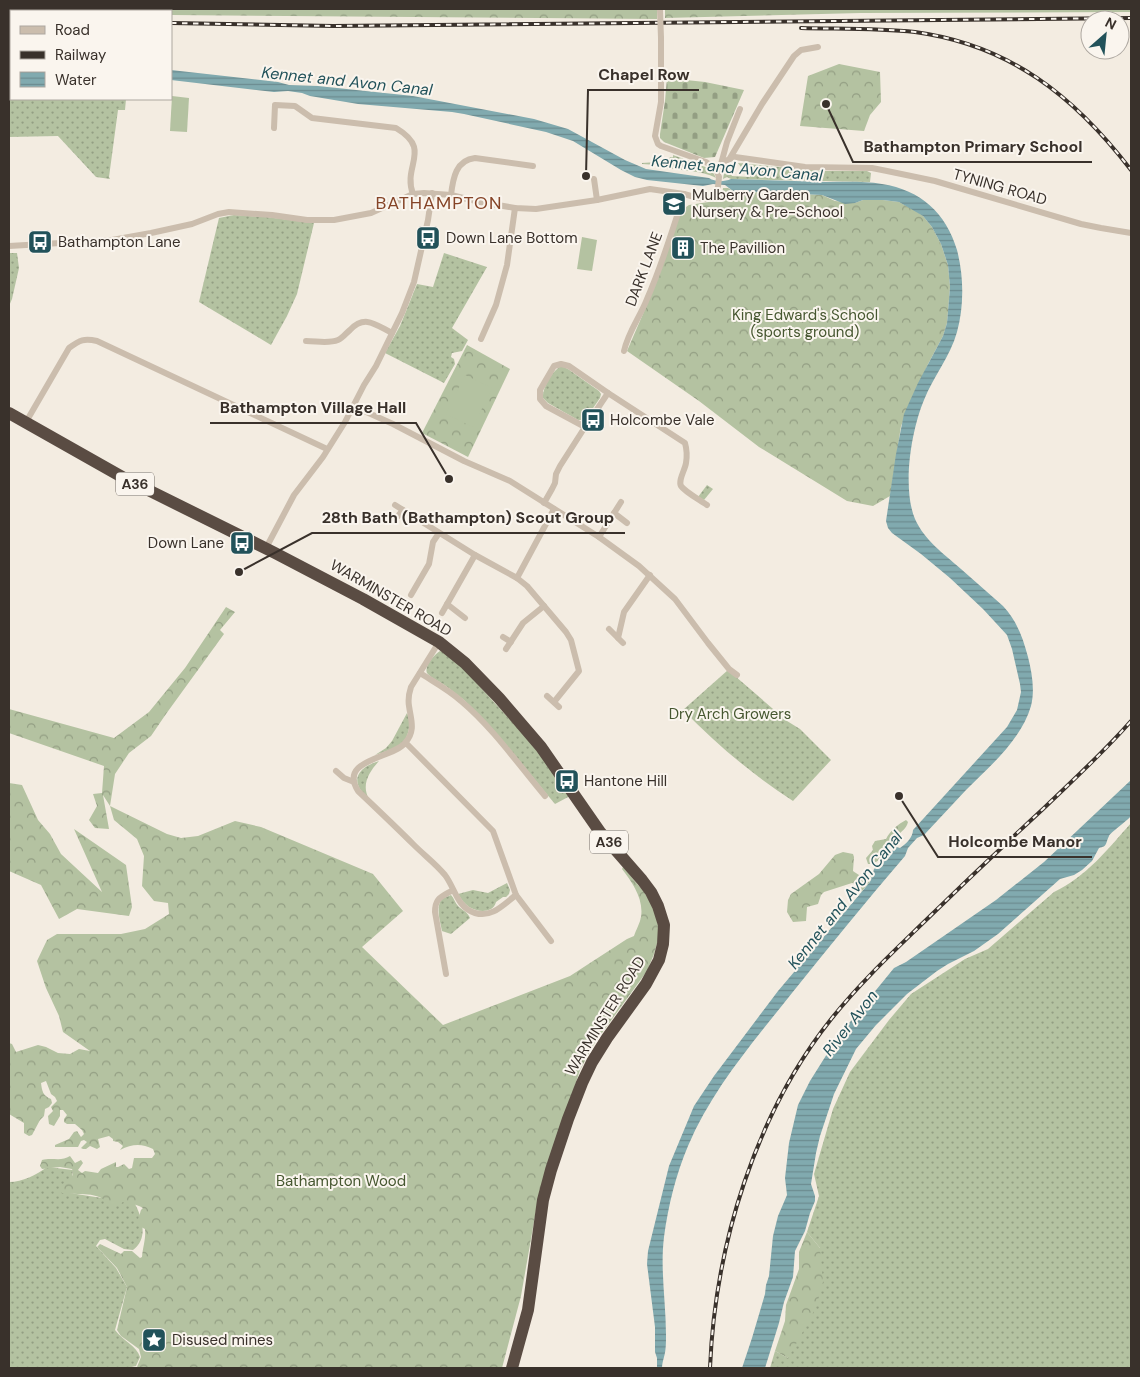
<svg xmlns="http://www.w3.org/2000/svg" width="1140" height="1377" viewBox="0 0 1140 1377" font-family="'DM Sans',sans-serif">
<defs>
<pattern id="grass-dots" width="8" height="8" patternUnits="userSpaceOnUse" patternTransform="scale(1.25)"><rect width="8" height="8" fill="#b4c2a1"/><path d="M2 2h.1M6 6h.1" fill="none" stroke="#939e83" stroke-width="1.8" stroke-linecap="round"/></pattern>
<pattern id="forest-crowns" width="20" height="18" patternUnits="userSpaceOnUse" patternTransform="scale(1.25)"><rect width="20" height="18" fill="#b4c2a1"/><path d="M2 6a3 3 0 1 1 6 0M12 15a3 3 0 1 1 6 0" fill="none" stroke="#939e83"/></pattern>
<pattern id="cemetery-stones" width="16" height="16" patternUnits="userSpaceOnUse" patternTransform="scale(1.25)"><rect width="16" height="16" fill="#b4c2a1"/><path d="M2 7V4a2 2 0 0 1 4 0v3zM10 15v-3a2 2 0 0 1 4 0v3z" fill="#939e83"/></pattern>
<pattern id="water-rules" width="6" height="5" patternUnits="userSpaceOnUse" patternTransform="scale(1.25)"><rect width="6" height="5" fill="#81aaaf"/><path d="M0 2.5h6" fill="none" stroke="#6b8b8f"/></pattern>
</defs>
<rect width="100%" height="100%" fill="#f3ece1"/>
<g fill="url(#grass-dots)">
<polygon points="9,57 11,57 11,99 126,99 125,110 118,110 109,177 110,179 96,177 58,136 9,137"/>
<path d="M673,155L708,168L713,172L716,178C702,170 674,170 658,167L657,165L642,164V163L657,162L662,160L667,163L670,157H673Z"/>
<polygon points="738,163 822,171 867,171 871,173 870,182 731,179 727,177 723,179 724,173 728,169 732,176 750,177 750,173 744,171"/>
<polygon points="234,215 266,217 314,223 297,294 287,316 271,345 199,302 219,218"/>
<polygon points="9,253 17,253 19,268 12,299 9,306"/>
<polygon points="444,253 487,267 452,328 468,340 462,351 452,353 451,357 454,359 455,364 444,383 385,353 400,326 417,284 433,287"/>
<path d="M561,366L568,369L599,391L601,394L600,398L587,417L583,420H578L548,403L543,398C542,388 552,371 561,366Z"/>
<polygon points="707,485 713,489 704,500 698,497"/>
<path d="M440,651L446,653L461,666L544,757L570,796L555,804C525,769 498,731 464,700C455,693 446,685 436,680C433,678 429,676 427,673C424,666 434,655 440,651Z"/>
<path d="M728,670L787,721L800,729L831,760L793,801C753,775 716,744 683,710Z"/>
<path d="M407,713C412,723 409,740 398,746C391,750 383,752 375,755L386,748L392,741Z"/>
<path d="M379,761C369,772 361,785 369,799C349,782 356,768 379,761Z"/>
<path d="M1131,823V1368H770L775,1351L788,1358L820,1248L807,1232L819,1196L814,1174L833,1109L850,1072L889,1020L911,994L965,959L988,949L1054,892C1086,877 1108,849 1131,823Z"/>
<path d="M507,883L510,890L509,894L506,897H503L496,902C493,914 477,912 469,907C464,903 461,899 458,894L473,890L488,893Z"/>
<path d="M451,895C454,898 455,903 458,906C463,911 467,911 470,918L451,934L442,931C440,920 436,910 441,899Z"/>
<path d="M47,1167L73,1170L70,1193L102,1198L122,1199L134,1202C142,1217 149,1238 133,1250L124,1249L105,1239L100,1240L96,1246L116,1268L127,1287L115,1330C123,1341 137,1346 140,1357L136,1366L127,1368H9V1182C23,1182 36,1175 47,1167Z"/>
</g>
<g fill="url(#forest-crowns)">
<polygon points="9,9 657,9 657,19 171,15 171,11 9,11"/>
<polygon points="665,9 1131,9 1131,12 861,13 665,18"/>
<polygon points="839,64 880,72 881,102 870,115 864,131 800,126 808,76"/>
<polygon points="723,188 728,188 733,191 822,195 835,201 855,203 863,200 883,200 899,202 916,211 923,216 932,227 941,244 948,265 950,287 947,323 943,336 928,364 901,426 890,496 873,506 847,501 759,447 699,401 627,351 649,300 680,211 689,205 715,201 722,195"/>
<polygon points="467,345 510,369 468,457 422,433"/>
<path d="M226,607L235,612L220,630L224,634L166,714L151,736L129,753L115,774L110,806L167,834L181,838L198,836L235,821L261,827L373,874L403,911L362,947L443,1025L570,976L627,939L634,936C636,930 640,923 641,917C644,899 632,882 622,869L623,867L644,892L653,906L659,928L658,940L654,954L647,971L594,1044L580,1070L538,1199L521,1296L502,1368H132L137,1367L141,1357L139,1349L121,1336L117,1330L127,1287L117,1268L97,1247L100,1244L121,1254L124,1251H132L140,1258L142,1257C143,1246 146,1239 145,1229L141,1227L137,1223L141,1210L143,1208C135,1203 131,1205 123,1202L120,1204L108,1205C101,1190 76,1196 62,1193L59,1190V1185C66,1184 76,1177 72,1169L60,1167L42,1169L40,1166L42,1160C52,1157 61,1162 70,1156L75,1163L81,1160L83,1163L78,1170L82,1173L85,1171L98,1173L101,1169L116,1162V1167H118L124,1164L129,1169L132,1168L134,1158H152L155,1154L153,1149C141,1143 132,1144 120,1150L123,1146L118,1142L113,1141V1139L109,1136L98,1139L100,1147L97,1149L90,1146L86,1149H83L81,1148L87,1142L84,1140L81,1141L78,1147H55V1145L69,1139L74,1132L77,1131L81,1137L84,1134L82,1130L75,1124H67L64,1122V1119L67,1115L63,1110H60V1116L54,1126L49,1124L48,1116L53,1111L51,1107L57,1101L55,1097L51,1094L46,1081L41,1083C42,1091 43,1096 51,1099L52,1103L49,1107L45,1109L44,1116L40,1120L32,1135L29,1136L24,1133V1123L9,1114V1043L12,1044L16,1052L38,1045L46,1047L58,1053L70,1054L79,1049L90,1051L63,1032L59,1016L46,988L37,961L47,940L57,934H121L145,929L169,914L168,903L154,901L142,886L144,856L137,839L114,820L110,806L103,795L109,829L95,828L89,820L97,806L93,794L102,793L104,766L9,733V709L114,738L149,712L185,668Z"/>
<polygon points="9,783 22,785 38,820 50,834 61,854 102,892 74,829 126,865 132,907 129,916 77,909 59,919 41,885 9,871"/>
<path d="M906,820L908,822C906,830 901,830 898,837L894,839C892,844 890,848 884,849C882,857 877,865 868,864L866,858L873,850L872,846L875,841L886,839C890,831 898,824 906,820Z"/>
<path d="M843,852L853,854L854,857L853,871C860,876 864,879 872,875L870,882L861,892L857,884L852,883L824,892L821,895L818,904L807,907L806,921L793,922L787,912L788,900L791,894L819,874L835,855Z"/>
<polygon points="807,1232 820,1248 823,1282 812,1316 788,1358 775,1351 785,1321 786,1305 799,1269 799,1252"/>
</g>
<polygon fill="url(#cemetery-stones)" points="667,78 705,82 744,90 715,157 704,158 664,142 660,138 660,134 665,101"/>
<g fill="#b4c2a1">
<polygon points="172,96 189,98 187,132 170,131"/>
<polygon points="582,237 597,240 592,271 577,269"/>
<polygon points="465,375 492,388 473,427 446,414"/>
</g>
<g fill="url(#water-rules)">
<path d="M171,70L278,82L289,85L318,86L413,96L534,119L568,129L625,160L646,169L709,178C715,182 724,182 731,179C763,180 794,181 826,182C844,182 864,181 882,184C921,190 946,213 957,250C964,277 964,306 957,332C950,357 933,377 924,400C911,431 902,488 915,519C925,541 943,553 961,569C975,581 989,594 1003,606C1017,621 1023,638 1028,657C1032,673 1035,690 1031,706C1021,740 990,766 966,790C952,805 938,820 924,835L917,838L908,848L905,856C866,901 829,947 792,993C754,1041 712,1089 688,1146C676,1174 668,1206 664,1237C660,1270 666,1302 666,1335C666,1342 666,1351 664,1357C663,1361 662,1364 662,1368H657V1358L655,1352V1327L647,1264L648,1251L669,1166L694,1106L714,1076L778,991L870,882L874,869L896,847L900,848C906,844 913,837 913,830L1007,727L1017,710L1021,692L1020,684L1012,649L1007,635L983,609L950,578L921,554L892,533L888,528L886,521L896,454L904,414L918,383L943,336L947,323L950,287L948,265L941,244L932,227L923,216L899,202L883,200H863L855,203L845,204L822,195L733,191L725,185L713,184L703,186L647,180L635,177L621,170L573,141L546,132L464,114L452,112L358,104L310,96L302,93L288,91L274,92L171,80Z"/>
<path d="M1131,780V816C1127,821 1110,833 1109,836C1105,844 1108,846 1099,848L1092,861L1082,870L1074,875L1060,879L998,934L974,951L948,964L937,971L907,994L876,1025L856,1049L834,1094L820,1136L816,1153L811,1184L815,1196V1201L810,1213L805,1231L795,1251L793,1277L784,1302L779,1323L765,1368H742L752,1338L765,1294L766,1285L769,1276L773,1236L778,1216L787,1195L785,1178L789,1143L798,1105L810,1081L837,1038L894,968L906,962L996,900L1044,862Z"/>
</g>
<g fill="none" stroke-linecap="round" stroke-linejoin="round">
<g stroke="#cbbdad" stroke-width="6">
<path d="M274,128L275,105L295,106L312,118L396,128C433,150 402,165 413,194"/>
<polyline points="730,158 762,104 794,56 801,50 818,47"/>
<polyline points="721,164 727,142 740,109"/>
<polyline points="716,169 725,161 735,157 805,167 872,168 887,171 935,181 1081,224 1101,228 1131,233"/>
<polyline points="594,179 597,200"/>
<path d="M451,195C453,178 456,160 475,158L533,166"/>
<polyline points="9,246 112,240 151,233 192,224 218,214 229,212 272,215 307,220 334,220 371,213 413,194 424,193 451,195 480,202 515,208 536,209 597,200 650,189 684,194 698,198 706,199 715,193 718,187 719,177 716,169 706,162 661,146 658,144 655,136 661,102 661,38"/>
<polyline points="481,339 496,305 507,265 515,208"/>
<path d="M306,341C317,341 328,344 338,340C343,338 346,333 350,330C365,314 376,325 392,333"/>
<path d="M624,351C628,332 640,317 647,299C662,265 673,229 684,194"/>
<polygon points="561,364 569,366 608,393 585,427 546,406 540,399 540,390 554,366"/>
<path d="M608,393L685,443C687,450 687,457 686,463C685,470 678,480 681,486C685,492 700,500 707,505"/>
<polyline points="353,406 393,424 464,461 510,481 599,537 639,566 675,599 708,643 729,669 737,675"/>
<path d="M26,422L69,348C80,340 84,338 97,341L327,449"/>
<polyline points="544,503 552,489 555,483 556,474 560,466 585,427"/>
<polyline points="395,505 475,555 517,578 554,509"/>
<polyline points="614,513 627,523"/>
<polyline points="398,516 403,510"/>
<polyline points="599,537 621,502"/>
<polyline points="266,548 294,495 323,457 345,422 364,385 376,366 402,313 414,282 428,220 432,193"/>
<polyline points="517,578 527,586 566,632 571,640 579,671 554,702"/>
<polyline points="411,595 429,564 433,542 439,533"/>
<polyline points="447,604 465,618"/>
<polyline points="442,613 475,555"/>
<polyline points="609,629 618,638"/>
<polyline points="503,637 511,642"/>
<polyline points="623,643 618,638 624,612 650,575"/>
<polyline points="506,649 523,623 544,606"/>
<path d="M420,673C434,682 449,690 461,701C493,728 518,764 545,796"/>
<polyline points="547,696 559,707"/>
<path d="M406,743L493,831L516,895C503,905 492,918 475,913C457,908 455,888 445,875C436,864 424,855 414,845C396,827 377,809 358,791C338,759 392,759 405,743C416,731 411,720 409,706C408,700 409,693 411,687L439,642"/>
<polyline points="336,771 344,778 354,782"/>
<polyline points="516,895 551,941"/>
<path d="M446,974L435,912C435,898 441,897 453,890"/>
</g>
<polyline stroke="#5a4c43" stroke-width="12" points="9,413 124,478 275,553 363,599 439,642 465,663 499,698 541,747 600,832 642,880 651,892 658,906 664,925 663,944 659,960 646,984 607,1038 592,1062 582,1083 568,1119 551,1170 543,1200 528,1310 512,1368"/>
<defs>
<g id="rail">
<polyline points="9,22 11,22"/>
<polyline points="171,23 333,26 1131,18"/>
<path d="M801,28C839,29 877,28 915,32C1010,45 1074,96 1131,170"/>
<path d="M710,1368C715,1246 755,1114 832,1018C860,983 892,953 924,922C963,884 1003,846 1043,809C1073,780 1104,752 1131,721"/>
</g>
</defs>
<use href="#rail" stroke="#39312b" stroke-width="4"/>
<use href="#rail" stroke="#faf5ee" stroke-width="2" stroke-dasharray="5.5" stroke-linecap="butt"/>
<polyline stroke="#cbbdad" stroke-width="6" points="660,10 661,38"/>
</g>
<defs>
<symbol id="school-square" viewBox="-11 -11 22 22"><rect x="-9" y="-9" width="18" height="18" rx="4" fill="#22525a" stroke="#faf5ee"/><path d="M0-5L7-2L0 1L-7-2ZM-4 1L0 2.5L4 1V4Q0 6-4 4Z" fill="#fff"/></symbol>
<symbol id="bus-square" viewBox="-11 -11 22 22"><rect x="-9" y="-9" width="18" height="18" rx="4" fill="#22525a" stroke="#faf5ee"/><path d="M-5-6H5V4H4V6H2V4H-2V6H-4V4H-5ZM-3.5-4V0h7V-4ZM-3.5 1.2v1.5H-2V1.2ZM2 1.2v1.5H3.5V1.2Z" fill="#fff"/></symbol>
<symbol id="building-square" viewBox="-11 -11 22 22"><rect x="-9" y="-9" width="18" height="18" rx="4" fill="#22525a" stroke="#faf5ee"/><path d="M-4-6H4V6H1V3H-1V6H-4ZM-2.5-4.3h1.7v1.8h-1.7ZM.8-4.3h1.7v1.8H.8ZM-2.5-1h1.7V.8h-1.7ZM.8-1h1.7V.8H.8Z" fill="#fff"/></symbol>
<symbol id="sight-square" viewBox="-11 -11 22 22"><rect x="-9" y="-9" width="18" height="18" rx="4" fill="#22525a" stroke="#faf5ee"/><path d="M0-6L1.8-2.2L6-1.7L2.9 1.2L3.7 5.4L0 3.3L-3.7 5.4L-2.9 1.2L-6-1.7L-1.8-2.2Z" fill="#fff"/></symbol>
</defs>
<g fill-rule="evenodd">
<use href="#school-square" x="660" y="190" width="28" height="28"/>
<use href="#bus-square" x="414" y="224" width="28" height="28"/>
<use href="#bus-square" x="26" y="228" width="28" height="28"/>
<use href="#building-square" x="669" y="234" width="28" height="28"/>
<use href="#bus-square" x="579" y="406" width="28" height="28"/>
<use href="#bus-square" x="228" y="529" width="28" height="28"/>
<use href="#bus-square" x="553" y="767" width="28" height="28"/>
<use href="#sight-square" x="140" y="1326" width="28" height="28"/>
</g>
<g text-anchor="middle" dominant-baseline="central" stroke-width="4" stroke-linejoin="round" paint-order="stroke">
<g fill="#faf5ee" stroke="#736c66" stroke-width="1">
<rect x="116" y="472.5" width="38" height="23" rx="4"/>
<rect x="590" y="830.5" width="38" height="23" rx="4"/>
</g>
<g font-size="14" font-weight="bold" fill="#39312b">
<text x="135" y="484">A36</text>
<text x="609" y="842">A36</text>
</g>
<g font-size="15" fill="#39312b" stroke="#faf5ee">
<text transform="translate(1000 187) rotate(16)">TYNING ROAD</text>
<text transform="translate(644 269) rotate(-69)">DARK LANE</text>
<text transform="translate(391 598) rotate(30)">WARMINSTER ROAD</text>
<text transform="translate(605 1016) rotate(-58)">WARMINSTER ROAD</text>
</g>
<g font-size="15" fill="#39312b" stroke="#faf5ee" text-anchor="start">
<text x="692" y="195">Mulberry Garden<tspan x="692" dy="17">Nursery &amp; Pre-School</tspan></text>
<text x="446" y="238">Down Lane Bottom</text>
<text x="58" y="242">Bathampton Lane</text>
<text x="700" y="248">The Pavillion</text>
<text x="610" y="420">Holcombe Vale</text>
<text x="224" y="543" text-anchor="end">Down Lane</text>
<text x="584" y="781">Hantone Hill</text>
<text x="172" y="1340">Disused mines</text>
</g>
<g font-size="15" fill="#465730" stroke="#faf5ee">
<text x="805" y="315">King Edward's School<tspan x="805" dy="17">(sports ground)</tspan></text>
<text x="730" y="714">Dry Arch Growers</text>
<text x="341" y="1181">Bathampton Wood</text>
</g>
<g font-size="16" font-style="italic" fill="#22525a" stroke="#faf5ee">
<text transform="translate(347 81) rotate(6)">Kennet and Avon Canal</text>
<text transform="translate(737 168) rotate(5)">Kennet and Avon Canal</text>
<text transform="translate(845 900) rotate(-51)">Kennet and Avon Canal</text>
<text transform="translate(850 1023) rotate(-52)">River Avon</text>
</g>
<g font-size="18" letter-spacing="1" fill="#854427" stroke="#faf5ee">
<text x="439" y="203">BATHAMPTON</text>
</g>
</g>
<path fill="none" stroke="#39312b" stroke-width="2" d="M586 176L588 90H699M826 104L853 162H1092M449 479L416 423H210M239 572L312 533H625M899 796L938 857H1092"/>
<g fill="#39312b" stroke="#faf5ee" stroke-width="2">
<circle cx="586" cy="176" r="5"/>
<circle cx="826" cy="104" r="5"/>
<circle cx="449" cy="479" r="5"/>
<circle cx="239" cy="572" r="5"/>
<circle cx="899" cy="796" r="5"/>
</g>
<g font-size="16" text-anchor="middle" font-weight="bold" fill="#39312b" stroke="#faf5ee" stroke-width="4" stroke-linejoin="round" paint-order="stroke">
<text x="644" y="80">Chapel Row</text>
<text x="973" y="152">Bathampton Primary School</text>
<text x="313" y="413">Bathampton Village Hall</text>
<text x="468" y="523">28th Bath (Bathampton) Scout Group</text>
<text x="1015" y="847">Holcombe Manor</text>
</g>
<rect width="1140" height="1377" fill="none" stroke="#39312b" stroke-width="20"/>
<rect x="10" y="10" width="162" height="90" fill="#faf5ee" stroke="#ada7a0"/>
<rect x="20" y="26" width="25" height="8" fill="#cbbdad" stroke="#ada7a0"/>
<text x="55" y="35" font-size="15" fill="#39312b">Road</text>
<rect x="20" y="51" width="25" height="8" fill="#39312b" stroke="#ada7a0"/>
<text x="55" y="60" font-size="15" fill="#39312b">Railway</text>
<rect x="20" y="72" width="25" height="15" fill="url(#water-rules)" stroke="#ada7a0"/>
<text x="55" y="85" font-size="15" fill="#39312b">Water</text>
<g transform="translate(1105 35) rotate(27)"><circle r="24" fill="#faf5ee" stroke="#ada7a0"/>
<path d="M0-4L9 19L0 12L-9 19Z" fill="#22525a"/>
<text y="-8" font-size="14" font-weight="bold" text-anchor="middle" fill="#39312b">N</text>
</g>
</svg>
